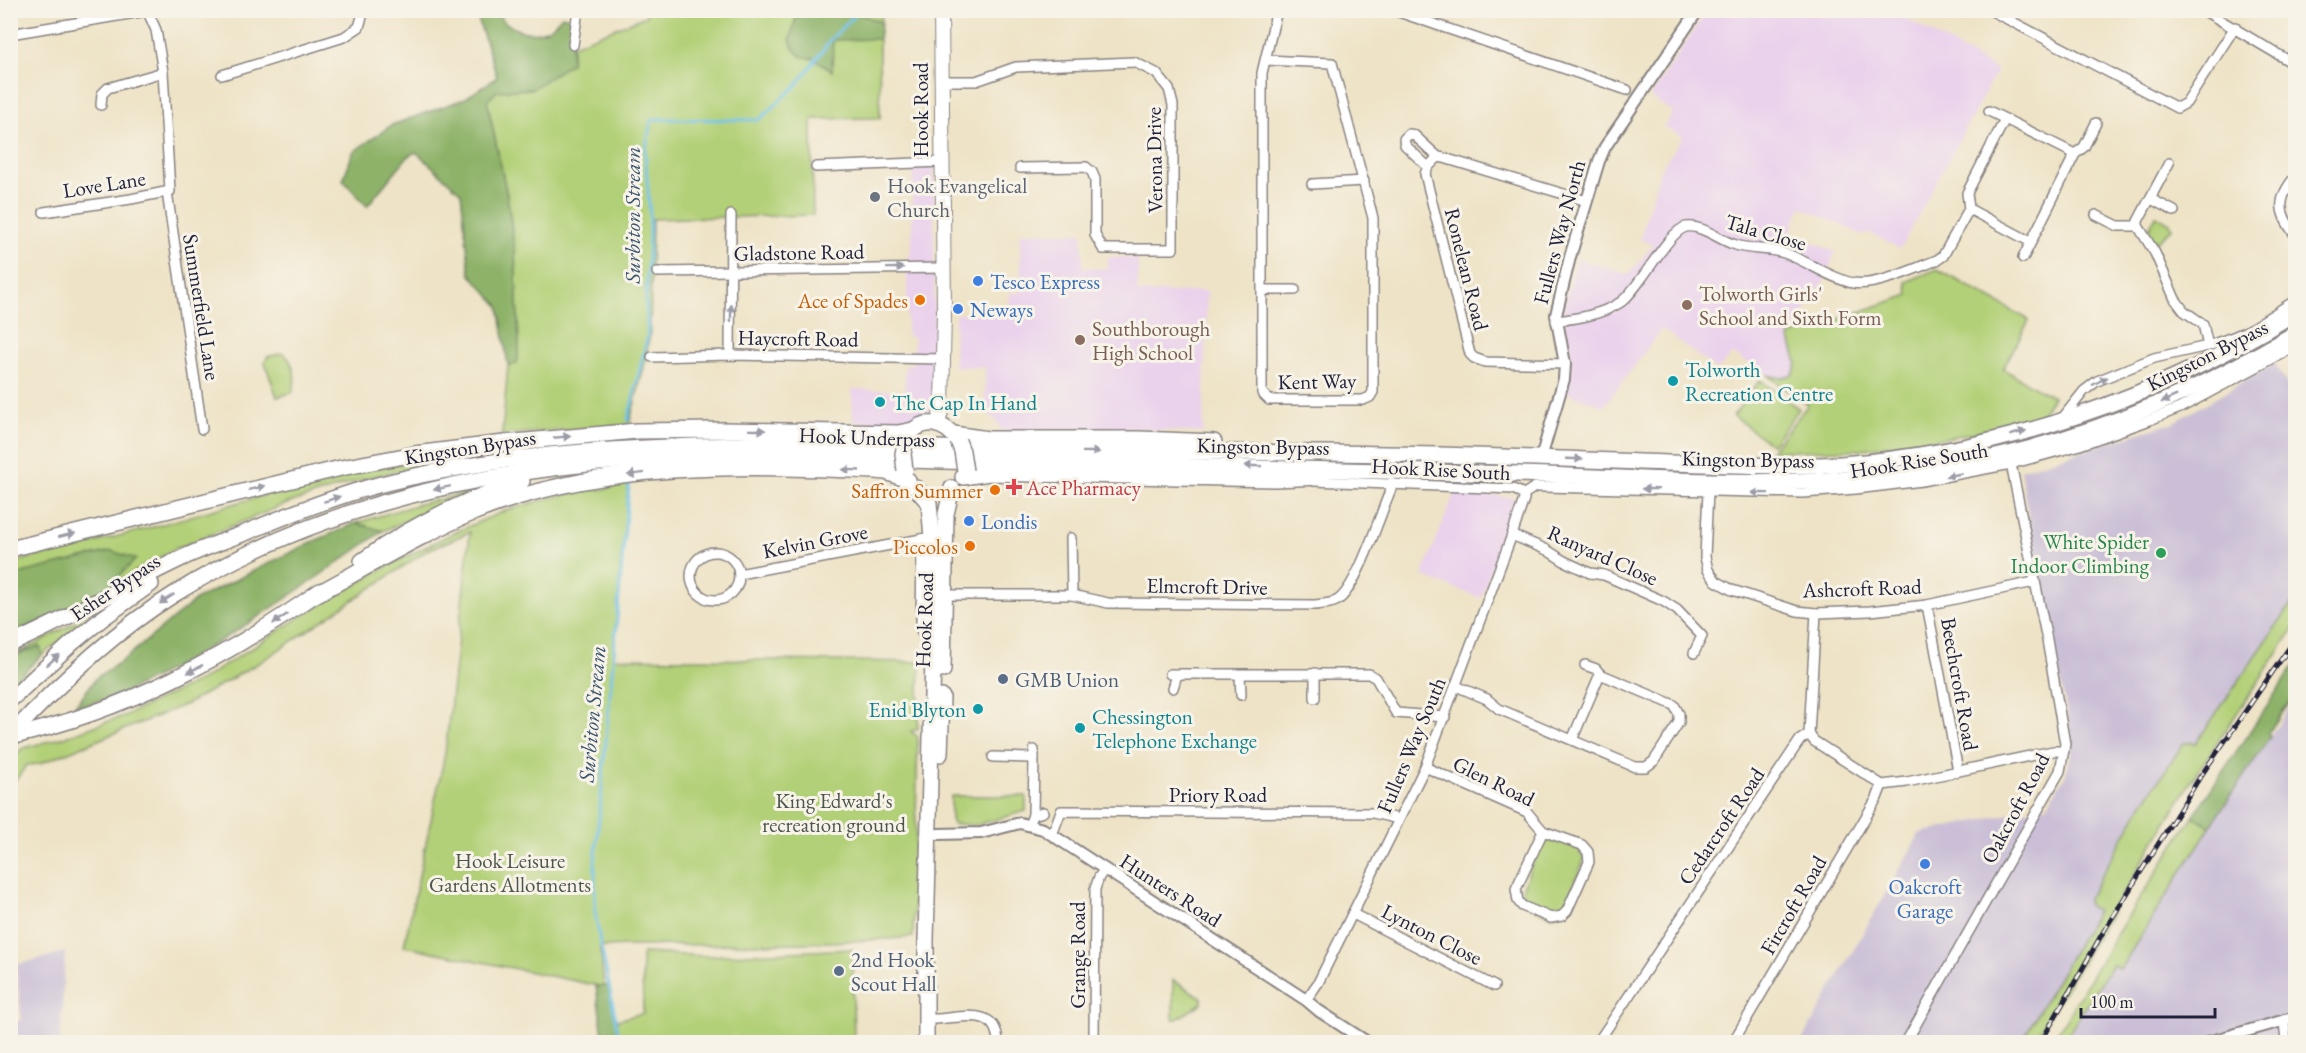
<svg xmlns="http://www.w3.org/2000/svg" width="2306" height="1053" viewBox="0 0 2306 1053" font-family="'EB Garamond',serif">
<rect width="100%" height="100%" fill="#f7f3e8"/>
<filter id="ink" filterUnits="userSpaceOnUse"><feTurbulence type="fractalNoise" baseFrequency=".0167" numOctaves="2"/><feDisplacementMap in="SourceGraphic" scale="12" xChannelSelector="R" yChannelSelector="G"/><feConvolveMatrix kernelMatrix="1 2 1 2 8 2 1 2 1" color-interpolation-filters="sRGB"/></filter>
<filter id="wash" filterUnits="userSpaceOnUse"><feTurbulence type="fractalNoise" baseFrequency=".008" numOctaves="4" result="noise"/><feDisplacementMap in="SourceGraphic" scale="24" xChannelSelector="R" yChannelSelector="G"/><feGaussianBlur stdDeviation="1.35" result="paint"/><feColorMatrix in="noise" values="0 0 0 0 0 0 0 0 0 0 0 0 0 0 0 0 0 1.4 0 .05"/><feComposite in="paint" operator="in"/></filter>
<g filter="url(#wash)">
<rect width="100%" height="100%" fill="#eee3c6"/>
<g fill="#ead1ec">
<polygon points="1707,11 1893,11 1997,70 1900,249 1870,233 1861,234 1801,207 1790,232 1835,252 1825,279 1789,336 1797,363 1793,374 1781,378 1767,375 1733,354 1717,370 1662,329 1604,406 1563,392 1570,377 1571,356 1562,314 1567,295 1577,259 1629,275 1653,245 1640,239 1660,170 1683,137 1664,127 1673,112 1650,97"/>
<polygon points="934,166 934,405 925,413 901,425 853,422 852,389 905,391 905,365 913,364 914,337 907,337 907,270 912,243 913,167"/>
<polygon points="1020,233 1082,233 1083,268 1108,269 1108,257 1138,258 1138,293 1207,291 1203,433 1147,429 1103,428 1079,433 1002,431 996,420 988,414 988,402 985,402 985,367 954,367 955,314 1009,313 1010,293 1021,293"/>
<polygon points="1455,492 1515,498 1481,598 1422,576"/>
</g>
<g fill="#cabfd6">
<polygon points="2275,363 2295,399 2295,599 2187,755 2021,1042 1801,1042 1920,833 2047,806 2065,776 2072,752 2069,724 2020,470 2175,422"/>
<polygon points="2295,699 2295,1042 2063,1042 2113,964 2120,968 2210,827"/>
<polygon points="65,952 60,1042 11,1042 11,1022 22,1020 16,965"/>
</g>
<g fill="#b2d077" stroke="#6a7959" stroke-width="1.5">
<polygon points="647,11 882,11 879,39 880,118 812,119 813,215 652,219 650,334 644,367 629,425 502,435 508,365 517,364 519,345 515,252 507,195 487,101 496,91 532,88 571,63 573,45 646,16"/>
<polygon points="2156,216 2170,223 2172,229 2154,243 2147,232"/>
<polygon points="1937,269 2029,320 2003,369 2053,397 2037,421 1941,439 1855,450 1771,451 1808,405 1767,375 1781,378 1793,374 1797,363 1789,336 1909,295 1906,282"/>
<path d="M283,353C295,362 297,379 292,393L277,397L265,363L267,357Z"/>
<polygon points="1760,380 1799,409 1772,445 1733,416"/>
<path d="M690,436L691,438L518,454L422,466L370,477L286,504L173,550L73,608L11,637V634L73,608L135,559L111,551L11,576L10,563C60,551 111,539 160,525C237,503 314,479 392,465C491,447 590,442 690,436Z"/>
<path d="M629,483L614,658L920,662L918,729L911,731L918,737L913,937C808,946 704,943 600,947L604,987L404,946L445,754L470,532L428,550L262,661L187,704L39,764L27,765L11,786V763L21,749L64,737L126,715L205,678L300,617L382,569L453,533L507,510L554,497L594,488L600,490Z"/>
<polygon points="476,491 383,531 356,523 419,504"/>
<polygon points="2295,599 2295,627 2190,783 2033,1042 2021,1042 2097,911 2088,905 2088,899 2142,805 2184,743 2196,743"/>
<polygon points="102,608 42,655 39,646 11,657"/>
<polygon points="951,796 1026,796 1026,811 977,825 953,824 951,819"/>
<polygon points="2193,816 2210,827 2120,969 2113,964 2063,1042 2052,1042 2118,932"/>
<path d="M1550,837L1578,848L1584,860L1563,911L1552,916C1539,910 1520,906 1522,889C1528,876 1538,843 1550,837Z"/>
<polygon points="852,949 854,1042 620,1042 617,1020 643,1013 642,953 706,956"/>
<polygon points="1173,980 1202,998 1202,1003 1177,1019 1173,1019"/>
</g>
<g fill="#8db268" stroke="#586a52" stroke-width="1.5">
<path d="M484,11H495C506,27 527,39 548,29C553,27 558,20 562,16L573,18L571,63L532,89L497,91L487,101L507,195L515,252L519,345L517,364L508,365L499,306L470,274L461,193L416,152L408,156L367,206L343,180L353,152L392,125L464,99L497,77L476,13Z"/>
<polygon points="806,11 851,11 881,22 879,39 833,40 832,71 815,59 800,56 793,48 790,40 796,17"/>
<path d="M356,523L383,531C311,582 238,634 160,675C134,688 104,704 75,706L96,678L122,661L197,599L312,542Z"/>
<polygon points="111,551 136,559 112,583 73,608 11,634 10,576"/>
<polygon points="40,646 42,655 11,685 11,657"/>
<polygon points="2295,664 2295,695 2268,733 2270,737 2210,827 2193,816"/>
<polygon points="609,985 620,1042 604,1042 596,987"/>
</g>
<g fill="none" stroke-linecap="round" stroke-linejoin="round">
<g stroke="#6cc1e8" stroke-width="3">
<polyline points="628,420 648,334 646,301 650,217 645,152 651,121 656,119 759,120 797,85 832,38 860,10"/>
<polyline points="601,948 595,912 595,861 629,483"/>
<polyline points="602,951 620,1042"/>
</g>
</g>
</g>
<g filter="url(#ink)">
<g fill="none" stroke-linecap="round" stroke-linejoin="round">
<defs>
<g id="minor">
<polyline points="1393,10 1627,90"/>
<polyline points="1990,10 2177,108 2186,103 2235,27"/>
<polyline points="2203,10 2296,65"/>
<polyline points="10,34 147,11"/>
<polyline points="573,45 578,10"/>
<polyline points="1265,60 1332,63 1373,218 1373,392 1370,397 1363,400 1269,400 1262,393 1262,73 1277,10"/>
<polyline points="222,75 344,37 359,27 364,10"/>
<polyline points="942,81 976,81 1016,67 1134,62 1156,73 1169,89 1173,105 1173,249 1103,249 1095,235 1095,179 1092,172 1086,167 1020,168"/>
<polyline points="101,105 102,94 108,88 163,72"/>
<polyline points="1989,111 2075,154"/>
<polyline points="2169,163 2138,221 2138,226 2155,253 2175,299 2184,311 2203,324 2208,346"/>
<polyline points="816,167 942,162"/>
<polyline points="1428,167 1405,145 1404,139 1409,134 1414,135 1438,157"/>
<path d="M2296,176C2276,199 2278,213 2296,236"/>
<polyline points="1312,184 1364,181"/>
<polyline points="167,192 202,429"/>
<polyline points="2151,199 2174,211"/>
<polyline points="1969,209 2031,242"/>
<polyline points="44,212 131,199 170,191 163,72 156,30 147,10"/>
<polyline points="2096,215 2118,226 2138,226"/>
<polyline points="2023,258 2075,154 2084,147 2096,123"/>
<polyline points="657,272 943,268"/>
<polyline points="1263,290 1295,290"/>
<path d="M1556,321C1579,318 1601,315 1621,302C1641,287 1668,231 1686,227C1700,224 1720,240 1733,244C1750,251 1769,247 1787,254C1806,261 1834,280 1853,283C1876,287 1916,268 1937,260L1943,256L1969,209L1967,193L2005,119"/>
<polyline points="730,355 731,215"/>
<polyline points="652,357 730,355 943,359"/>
<polyline points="1565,364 1485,362 1474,358 1470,354 1425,174 1428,167 1438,157 1444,158 1587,201"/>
<polyline points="2061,420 2084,391 2097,381 2154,358 2208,346 2233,337 2249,330 2296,300"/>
<polyline points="1314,481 1513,489 1524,494"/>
<polyline points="1708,491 1705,557 1708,570 1716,581 1732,590 1797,611 1816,613 1870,611 1927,605 2034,582"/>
<polyline points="1524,494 1535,487 1543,487 1803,493 1856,489 1922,481 2011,464 2077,446 2147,421 2180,408 2296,346"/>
<polyline points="1512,535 1547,550 1564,561 1590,573 1604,575 1663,601 1677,610 1702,636 1694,653"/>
<polyline points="1071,538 1072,595"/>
<polyline points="922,539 921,629 922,633 933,637"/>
<circle cx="715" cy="576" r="24"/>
<polyline points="739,574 932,537"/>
<path d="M946,595H1072L1108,603L1315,605C1323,604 1332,604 1338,600C1357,588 1381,512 1391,489V483"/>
<polyline points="1927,605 1958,771"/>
<polyline points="1585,665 1596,669 1600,674"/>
<polyline points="1315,673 1315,698"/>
<polyline points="1170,674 1369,674 1376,678 1396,713 1445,717"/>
<polyline points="1240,675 1241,695"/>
<polyline points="1456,686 1487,699 1499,709 1635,767 1646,767 1654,761 1679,722 1679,714 1674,705 1600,674 1572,740"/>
<polyline points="1173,688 1177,675"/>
<polyline points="1809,734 1814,741 1882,785 1907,782 2053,751 2064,751"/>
<polyline points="1809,734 1816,613"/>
<polyline points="993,757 1034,758 1034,750"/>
<polyline points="1425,767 1527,812 1543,831 1582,845 1588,852 1589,862 1567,911 1562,916 1551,918 1522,906 1518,901 1516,889 1543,831"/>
<polyline points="1033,815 1034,758"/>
<polyline points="1031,820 1033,815 1043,812"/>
<polyline points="1052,835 1061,811 1373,813 1399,819"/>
<polyline points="1353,914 1494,986"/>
<polyline points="1306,1000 1318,983 1425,767 1512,535 1524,499 1524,494"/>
<path d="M935,1019C963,1018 996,1006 998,1042"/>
<polyline points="2284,1020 2286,1042"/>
<polyline points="1094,1042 1095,889 1099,877 1105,869"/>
<polyline points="1598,1042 1800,740 1809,734"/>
<polyline points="1733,1042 1877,798 1882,785"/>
<polyline points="1906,1042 2060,771 2065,744 2047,640 2011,464"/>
</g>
<g id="tertiary">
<polyline points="1541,458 1564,379 1565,364 1556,315 1570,257 1599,161 1605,147 1698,10"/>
<polyline points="938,834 981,833 1020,823 1043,829 1306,1000 1319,1011 1367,1042"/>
<polyline points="2208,1042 2296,1017"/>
</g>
<polyline id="primary" points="938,424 942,407 944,311 941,10"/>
<g id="trunk">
<polyline points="953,434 988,439 1139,439 1214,442"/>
<path d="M907,437C923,416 945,422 958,441"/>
<polyline points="963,477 989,473 1275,479 1320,477"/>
<polyline points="916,488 929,503 932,537 933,657 926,941 926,1042"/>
<polyline points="10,549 341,468 415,454 504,443 637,431 720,430 898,433 913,430"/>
<path d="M362,561C412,525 463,500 522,481"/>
<path d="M313,596C366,568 419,535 475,512C602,461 742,465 875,471L886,472L908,480"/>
<path d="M10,644C68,619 123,586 180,559C201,549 223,541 245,533C285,516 325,500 367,488C412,475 460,467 506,460C675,438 844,446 1014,450C1155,453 1297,451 1439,455C1506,457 1573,459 1640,462C1707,464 1774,468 1841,464C2001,453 2159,397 2296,312"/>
<polyline points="943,670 946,514 952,488"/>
<polyline points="10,700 71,644 103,618 151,584"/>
<path d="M10,736C59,683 112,633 173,595C343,488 552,457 750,455C814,455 878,460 942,461C1134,466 1326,469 1518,474C1650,478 1783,490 1914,472C2049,454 2179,403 2296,333"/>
<path d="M10,737C125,711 225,658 320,591"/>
<polyline points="940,754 942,697"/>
</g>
</defs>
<use href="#minor" stroke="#888280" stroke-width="12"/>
<use href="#tertiary" stroke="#888280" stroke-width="14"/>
<use href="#primary" stroke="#888280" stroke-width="16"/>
<use href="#trunk" stroke="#888280" stroke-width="18"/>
<use href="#minor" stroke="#fff" stroke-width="9"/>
<use href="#tertiary" stroke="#fff" stroke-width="10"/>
<use href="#primary" stroke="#fff" stroke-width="14"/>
<use href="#trunk" stroke="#fff" stroke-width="15"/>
<defs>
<polyline id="rail" points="2041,1042 2102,934 2200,777 2296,638"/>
</defs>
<use href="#rail" stroke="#22223b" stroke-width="5"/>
<use href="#rail" stroke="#f7f3e8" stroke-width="3" stroke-dasharray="9" stroke-linecap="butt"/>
<defs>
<g id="trunk-bridge">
<polyline points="958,441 962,451 965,471"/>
<polyline points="905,470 903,454 906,439"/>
</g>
</defs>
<use href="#trunk-bridge" stroke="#888280" stroke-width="18" stroke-linecap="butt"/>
<use href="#trunk-bridge" stroke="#fff" stroke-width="15"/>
</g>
<defs><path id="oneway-solid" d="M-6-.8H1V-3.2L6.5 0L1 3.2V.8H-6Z" transform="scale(1.5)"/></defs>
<g fill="#9c9ca7">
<use href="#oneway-solid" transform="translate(895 268) rotate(-1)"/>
<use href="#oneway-solid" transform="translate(731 313) rotate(-89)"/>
<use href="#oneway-solid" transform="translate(2100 381) rotate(-28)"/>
<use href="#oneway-solid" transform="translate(2169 399) rotate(156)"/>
<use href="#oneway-solid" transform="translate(757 430) rotate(1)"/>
<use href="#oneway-solid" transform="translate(2018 433) rotate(-16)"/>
<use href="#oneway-solid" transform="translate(562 437) rotate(-5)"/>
<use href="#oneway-solid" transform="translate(1091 452) rotate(1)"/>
<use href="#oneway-solid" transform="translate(1574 459) rotate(2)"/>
<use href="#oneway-solid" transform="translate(1253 466) rotate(-179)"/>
<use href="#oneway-solid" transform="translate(851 470) rotate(-177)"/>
<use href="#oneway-solid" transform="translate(636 474) rotate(173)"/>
<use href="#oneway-solid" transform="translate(1954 475) rotate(169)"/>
<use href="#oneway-solid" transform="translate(257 488) rotate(-13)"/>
<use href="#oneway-solid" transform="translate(442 488) rotate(168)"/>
<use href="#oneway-solid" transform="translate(1650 489) rotate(-179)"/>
<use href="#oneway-solid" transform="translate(1760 493) rotate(-179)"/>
<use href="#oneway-solid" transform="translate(332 499) rotate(-18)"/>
<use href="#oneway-solid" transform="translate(67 535) rotate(-14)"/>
<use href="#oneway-solid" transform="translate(167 599) rotate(146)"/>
<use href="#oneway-solid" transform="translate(280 619) rotate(146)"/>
<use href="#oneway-solid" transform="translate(53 660) rotate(-41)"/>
<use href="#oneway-solid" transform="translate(195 669) rotate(153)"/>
</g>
</g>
<circle fill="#6b7280" stroke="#f7f3e8" stroke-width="2" cx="875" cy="197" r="6"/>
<g fill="#3f7fe0" stroke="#f7f3e8" stroke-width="2">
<circle cx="978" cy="281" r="6"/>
<circle cx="958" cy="309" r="6"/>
<circle cx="969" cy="521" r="6"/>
<circle cx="1925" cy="864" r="6"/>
</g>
<g fill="#e8710a" stroke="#f7f3e8" stroke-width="2">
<circle cx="920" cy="300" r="6"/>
<circle cx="995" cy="490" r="6"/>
<circle cx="970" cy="546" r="6"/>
</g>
<g fill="#8d6e63" stroke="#f7f3e8" stroke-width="2">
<circle cx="1687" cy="305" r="6"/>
<circle cx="1080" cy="340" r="6"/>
</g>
<g fill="#0f9aa8" stroke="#f7f3e8" stroke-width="2">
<circle cx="1673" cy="381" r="6"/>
<circle cx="880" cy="402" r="6"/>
<circle cx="978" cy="709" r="6"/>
<circle cx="1080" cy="728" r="6"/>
</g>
<path fill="#e0444e" stroke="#f7f3e8" stroke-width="2" d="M1011 478h6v6h6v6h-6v6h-6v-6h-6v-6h6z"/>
<circle fill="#2e9e5b" stroke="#f7f3e8" stroke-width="2" cx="2161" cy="553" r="6"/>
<g fill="#5c6f8a" stroke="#f7f3e8" stroke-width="2">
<circle cx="1003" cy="679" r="6"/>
<circle cx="839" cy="971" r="6"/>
</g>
<g text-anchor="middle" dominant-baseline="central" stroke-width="6" stroke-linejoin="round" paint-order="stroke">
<g font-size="21" fill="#22223b" stroke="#f7f3e8">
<text transform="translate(920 110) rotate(-90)">Hook Road</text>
<text transform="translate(1154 160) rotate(-91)">Verona Drive</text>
<text transform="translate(104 184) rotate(-9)">Love Lane</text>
<text transform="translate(1559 232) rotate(-75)">Fullers Way North</text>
<text transform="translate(1766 232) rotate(16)">Tala Close</text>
<text transform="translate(799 252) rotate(-1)">Gladstone Road</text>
<text transform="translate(1467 269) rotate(76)">Ronelean Road</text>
<text transform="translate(202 307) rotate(81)">Summerfield Lane</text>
<text transform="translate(798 338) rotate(1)">Haycroft Road</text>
<text transform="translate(2207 355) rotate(-27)">Kingston Bypass</text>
<text transform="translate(1317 381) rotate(-1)">Kent Way</text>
<text transform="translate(867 437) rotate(2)">Hook Underpass</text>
<text transform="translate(1263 446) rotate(1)">Kingston Bypass</text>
<text transform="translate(470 447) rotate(-9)">Kingston Bypass</text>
<text transform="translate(1748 459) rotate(1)">Kingston Bypass</text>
<text transform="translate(1919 460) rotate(-9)">Hook Rise South</text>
<text transform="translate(1441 469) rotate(3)">Hook Rise South</text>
<text transform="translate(815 541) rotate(-11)">Kelvin Grove</text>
<text transform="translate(1603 555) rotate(24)">Ranyard Close</text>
<text transform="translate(1207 586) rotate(1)">Elmcroft Drive</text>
<text transform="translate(115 587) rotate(-34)">Esher Bypass</text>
<text transform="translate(1862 588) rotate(-2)">Ashcroft Road</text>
<text transform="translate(924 620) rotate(-88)">Hook Road</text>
<text transform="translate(1960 684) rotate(80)">Beechcroft Road</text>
<text transform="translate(1411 745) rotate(-67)">Fullers Way South</text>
<text transform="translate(1494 781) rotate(26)">Glen Road</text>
<text x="1218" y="794">Priory Road</text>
<text transform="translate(2015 808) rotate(-62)">Oakcroft Road</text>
<text transform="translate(1721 826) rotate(-56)">Cedarcroft Road</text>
<text transform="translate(1171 890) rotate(33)">Hunters Road</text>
<text transform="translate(1793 905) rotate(-60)">Fircroft Road</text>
<text transform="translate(1432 934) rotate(27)">Lynton Close</text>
<text transform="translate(1077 955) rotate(-90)">Grange Road</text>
</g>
<g font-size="21" fill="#5b616d" stroke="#f7f3e8" text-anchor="start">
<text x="887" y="185">Hook Evangelical<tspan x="887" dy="24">Church</tspan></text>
</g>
<g font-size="21" fill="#366cbe" stroke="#f7f3e8" text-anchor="start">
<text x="990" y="281">Tesco Express</text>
<text x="970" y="309">Neways</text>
<text x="981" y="521">Londis</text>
<text x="1925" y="886" text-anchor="middle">Oakcroft<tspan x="1925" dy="24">Garage</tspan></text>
</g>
<g font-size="21" fill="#785e54" stroke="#f7f3e8" text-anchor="start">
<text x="1699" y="293">Tolworth Girls'<tspan x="1699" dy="24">School and Sixth Form</tspan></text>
<text x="1092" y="328">Southborough<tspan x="1092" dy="24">High School</tspan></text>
</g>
<g font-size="21" fill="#c56008" stroke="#f7f3e8" text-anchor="end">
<text x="908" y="300">Ace of Spades</text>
<text x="983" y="490">Saffron Summer</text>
<text x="958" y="546">Piccolos</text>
</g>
<g font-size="21" fill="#0d838f" stroke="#f7f3e8" text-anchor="start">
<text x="1685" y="369">Tolworth<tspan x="1685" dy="24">Recreation Centre</tspan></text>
<text x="892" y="402">The Cap In Hand</text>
<text x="966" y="709" text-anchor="end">Enid Blyton</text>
<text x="1092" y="716">Chessington<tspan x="1092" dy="24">Telephone Exchange</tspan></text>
</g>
<g font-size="21" fill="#be3a42" stroke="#f7f3e8" text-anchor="start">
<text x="1026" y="487">Ace Pharmacy</text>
</g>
<g font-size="21" fill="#27864d" stroke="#f7f3e8" text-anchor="end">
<text x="2149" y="541">White Spider<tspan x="2149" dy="24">Indoor Climbing</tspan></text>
</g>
<g font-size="21" fill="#4e5e75" stroke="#f7f3e8" text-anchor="start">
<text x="1015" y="679">GMB Union</text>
<text x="851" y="959">2nd Hook<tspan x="851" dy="24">Scout Hall</tspan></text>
</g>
<g font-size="21" fill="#4d564d" stroke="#f7f3e8">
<text x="834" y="800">King Edward's<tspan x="834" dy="24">recreation ground</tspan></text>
<text x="510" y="860">Hook Leisure<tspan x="510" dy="24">Gardens Allotments</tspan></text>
</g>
<g font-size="22" font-style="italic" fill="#38526f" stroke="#f7f3e8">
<text transform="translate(632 215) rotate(-90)">Surbiton Stream</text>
<text transform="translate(592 714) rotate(-85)">Surbiton Stream</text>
</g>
</g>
<rect width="2306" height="1053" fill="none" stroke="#f7f3e8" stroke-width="36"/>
<path d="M2081 1008v9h134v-9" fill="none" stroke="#22223b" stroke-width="3"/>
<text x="2090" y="1008" font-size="18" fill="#22223b" stroke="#f7f3e8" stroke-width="4.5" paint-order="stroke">100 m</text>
</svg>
